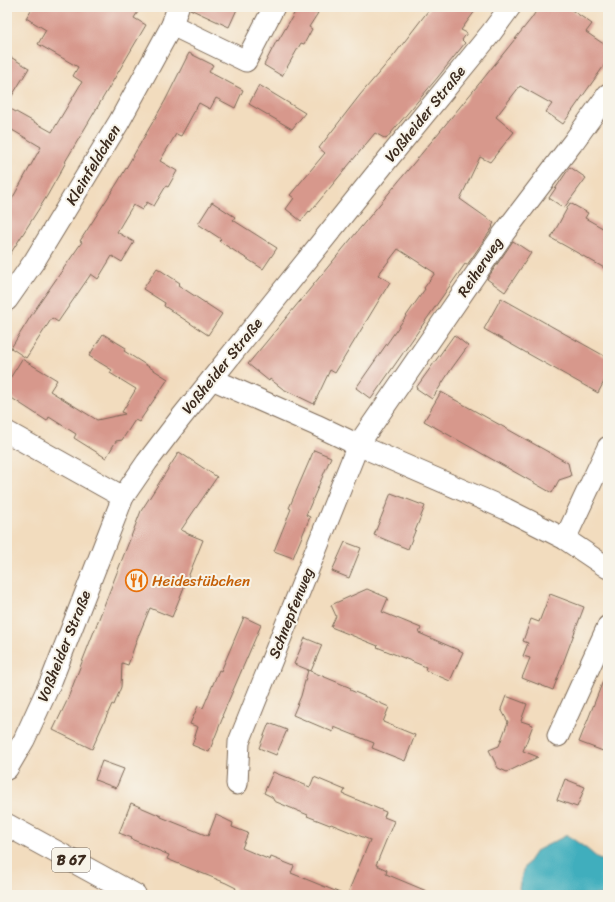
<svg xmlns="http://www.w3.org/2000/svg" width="615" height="902" viewBox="0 0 615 902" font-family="Sriracha,sans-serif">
<rect width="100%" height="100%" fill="#f7f3e8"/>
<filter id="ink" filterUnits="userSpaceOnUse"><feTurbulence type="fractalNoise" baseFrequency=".025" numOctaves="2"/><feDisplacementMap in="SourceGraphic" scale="8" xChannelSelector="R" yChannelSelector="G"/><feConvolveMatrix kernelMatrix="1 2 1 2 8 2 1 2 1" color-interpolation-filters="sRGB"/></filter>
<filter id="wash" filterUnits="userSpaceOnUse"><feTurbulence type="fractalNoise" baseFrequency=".012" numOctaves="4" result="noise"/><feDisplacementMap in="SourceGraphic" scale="16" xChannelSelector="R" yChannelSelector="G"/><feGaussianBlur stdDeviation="0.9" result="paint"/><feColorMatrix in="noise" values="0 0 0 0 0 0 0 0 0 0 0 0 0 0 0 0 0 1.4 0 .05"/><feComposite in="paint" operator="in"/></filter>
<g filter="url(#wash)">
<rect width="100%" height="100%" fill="#f2dcbe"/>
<polygon fill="#40aebd" stroke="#3e6c6e" points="567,835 587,849 600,860 608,859 608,895 521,895 519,888 523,870 536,851"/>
<g id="blocks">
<g fill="#d7988c">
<polygon points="33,7 141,7 134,18 146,25 65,162 66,162 47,196 7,259 7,208 41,147 7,127 7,107 52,132 82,82 73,76 78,67 38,44 46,30 26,18"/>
<polygon points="190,7 238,7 229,27 190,9"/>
<polygon points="298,7 308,7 318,13 309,27 312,29 304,44 301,43 282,76 264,65 277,40 278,41"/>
<polygon points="431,7 478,7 461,30 467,33 462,40 465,43 438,77 386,139 375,133 310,212 309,211 301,221 286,209 294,198 290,195 325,153 319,148 360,95 395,54"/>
<polygon points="539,7 567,7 585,19 592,24 586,32 608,47 608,60 563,124 546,112 552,104 520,86 496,117 514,132 490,162 480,157 460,199 494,223 492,226 493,227 467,265 465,264 371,399 356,388 425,289 424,288 435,273 398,249 378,275 390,282 335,373 330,370 314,404 283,389 270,379 269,381 248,364 483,79 531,19"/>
<polygon points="189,53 213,65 209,72 243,90 235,108 216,98 210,109 199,103 181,136 176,134 160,161 177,171 168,187 166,186 154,206 147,202 142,210 133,205 117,232 134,242 122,262 112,256 98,279 91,274 58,322 52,318 26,358 11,348 34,311 82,242 80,241 118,182 165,101"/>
<polygon points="7,55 29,68 7,104"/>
<polygon points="259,85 305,113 292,129 249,104"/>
<polygon points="570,167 586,178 564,208 549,198"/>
<polygon points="212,202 235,217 233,220 277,248 263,269 219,241 221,239 198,224"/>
<polygon points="570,203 588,213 585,218 608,231 608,270 551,238"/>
<polygon points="513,241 531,253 505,292 487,279"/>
<polygon points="157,268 180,283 178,285 222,314 208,335 164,306 165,303 143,289"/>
<polygon points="501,298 608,358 608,374 598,393 484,329"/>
<polygon points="103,334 126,348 124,351 168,379 139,422 135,420 122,440 116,441 106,458 74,438 76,434 49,417 47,421 7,395 7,383 22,359 57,380 50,391 97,420 125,414 122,412 136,389 110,373 112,370 89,356"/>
<polygon points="454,335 468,346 452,368 432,399 416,388"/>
<polygon points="441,392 568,463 571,476 559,480 552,493 424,421"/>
<polygon points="314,450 331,457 306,515 310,517 293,558 274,551 291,509 289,508"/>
<polygon points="179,452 217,477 181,530 186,532 186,533 203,540 172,617 150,608 137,639 128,665 122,663 121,687 114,705 112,704 92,749 53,730 66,703 141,511"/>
<polygon points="391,493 425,506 408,549 374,535"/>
<polygon points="345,542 361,548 349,578 332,571"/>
<polygon points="367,589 388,598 382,612 421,628 419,633 463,652 450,681 425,670 426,667 377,647 378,646 331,627 336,616 331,605"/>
<polygon points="550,594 584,607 553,690 522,678 530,658 523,656 528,643 523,641 531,619 539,622"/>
<polygon points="244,617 261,625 222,716 223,717 209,752 192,745 198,727 190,724 198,706 203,708 219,670 221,671"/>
<polygon points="305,638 322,645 311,671 294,664"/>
<polygon points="308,670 351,688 350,690 389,707 383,722 415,735 405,761 372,748 374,743 334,727 333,732 293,715 301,696"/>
<polygon points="607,671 608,672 608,738 603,751 579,742"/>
<polygon points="506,696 527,704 521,721 533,725 523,751 538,757 507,772 498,768 489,750 499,746 508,722 501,709"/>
<polygon points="269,723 287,730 276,755 259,748"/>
<polygon points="102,761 124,769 116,788 95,780"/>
<polygon points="273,772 310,787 314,777 345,790 343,794 386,812 384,817 394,821 376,865 387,870 386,874 436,895 347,895 370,840 331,824 330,825 307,816 308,815 274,801 272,797 264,793"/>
<polygon points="565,779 585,787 577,807 557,800"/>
<polygon points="131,803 161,816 161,817 208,836 216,815 225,819 233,823 232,827 248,833 242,848 270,860 271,857 294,866 291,873 345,895 248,895 235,890 236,888 226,883 167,859 169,855 131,839 132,838 119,833"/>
</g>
</g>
</g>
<g filter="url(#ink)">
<use href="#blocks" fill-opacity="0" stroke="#7b6856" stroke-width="1"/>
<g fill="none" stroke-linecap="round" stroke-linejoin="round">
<defs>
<g id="minor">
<polyline points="172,25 246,61 274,7"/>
<polyline points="7,300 35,260 119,122 172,25 178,7"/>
<polyline points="212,379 316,425 358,445 506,509 565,539 608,568"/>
<polyline points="7,432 123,497"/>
<polyline points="565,539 608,447"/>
<polyline points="558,736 608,626"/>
<polyline points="7,769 24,740 52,679 123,497 147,462 179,420 388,159 491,33 510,7"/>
<polyline points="237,784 239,742 358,445 504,233 574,141 608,94"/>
</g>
<polyline id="primary" points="7,825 135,895"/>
</defs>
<use href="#minor" stroke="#7b6856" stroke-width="23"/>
<use href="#primary" stroke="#7b6856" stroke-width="24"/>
<use href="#minor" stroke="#fff" stroke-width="21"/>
<use href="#primary" stroke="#fff" stroke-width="22"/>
</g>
</g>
<defs>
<symbol id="restaurant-ring" viewBox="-11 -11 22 22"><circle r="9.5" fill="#f7f3e8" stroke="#e8710a" stroke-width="1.5"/><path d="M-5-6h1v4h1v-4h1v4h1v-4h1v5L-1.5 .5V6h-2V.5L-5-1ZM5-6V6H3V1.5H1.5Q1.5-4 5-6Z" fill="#e8710a"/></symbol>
</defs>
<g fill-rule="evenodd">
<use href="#restaurant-ring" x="124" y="568" width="25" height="25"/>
</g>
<g text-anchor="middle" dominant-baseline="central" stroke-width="4" stroke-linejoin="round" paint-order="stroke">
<rect fill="#f7f3e8" stroke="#73665b" stroke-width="1" x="52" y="848" width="38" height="24" rx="3"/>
<g font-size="14" font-weight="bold" fill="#3b2a1e">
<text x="71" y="860">B 67</text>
</g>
<g font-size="15" fill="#3b2a1e" stroke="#f7f3e8">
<text transform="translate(425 114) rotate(-51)">Voßheider Straße</text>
<text transform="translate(93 165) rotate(-59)">Kleinfeldchen</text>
<text transform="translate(480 267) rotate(-56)">Reiherweg</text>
<text transform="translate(222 366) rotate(-51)">Voßheider Straße</text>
<text transform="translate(291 613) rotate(-68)">Schnepfenweg</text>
<text transform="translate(64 646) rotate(-68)">Voßheider Straße</text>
</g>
<g font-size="15" fill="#c56008" stroke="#f7f3e8" text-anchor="start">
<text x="152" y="581">Heidestübchen</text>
</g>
</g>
<rect width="615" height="902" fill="none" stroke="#f7f3e8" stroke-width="24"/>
</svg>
